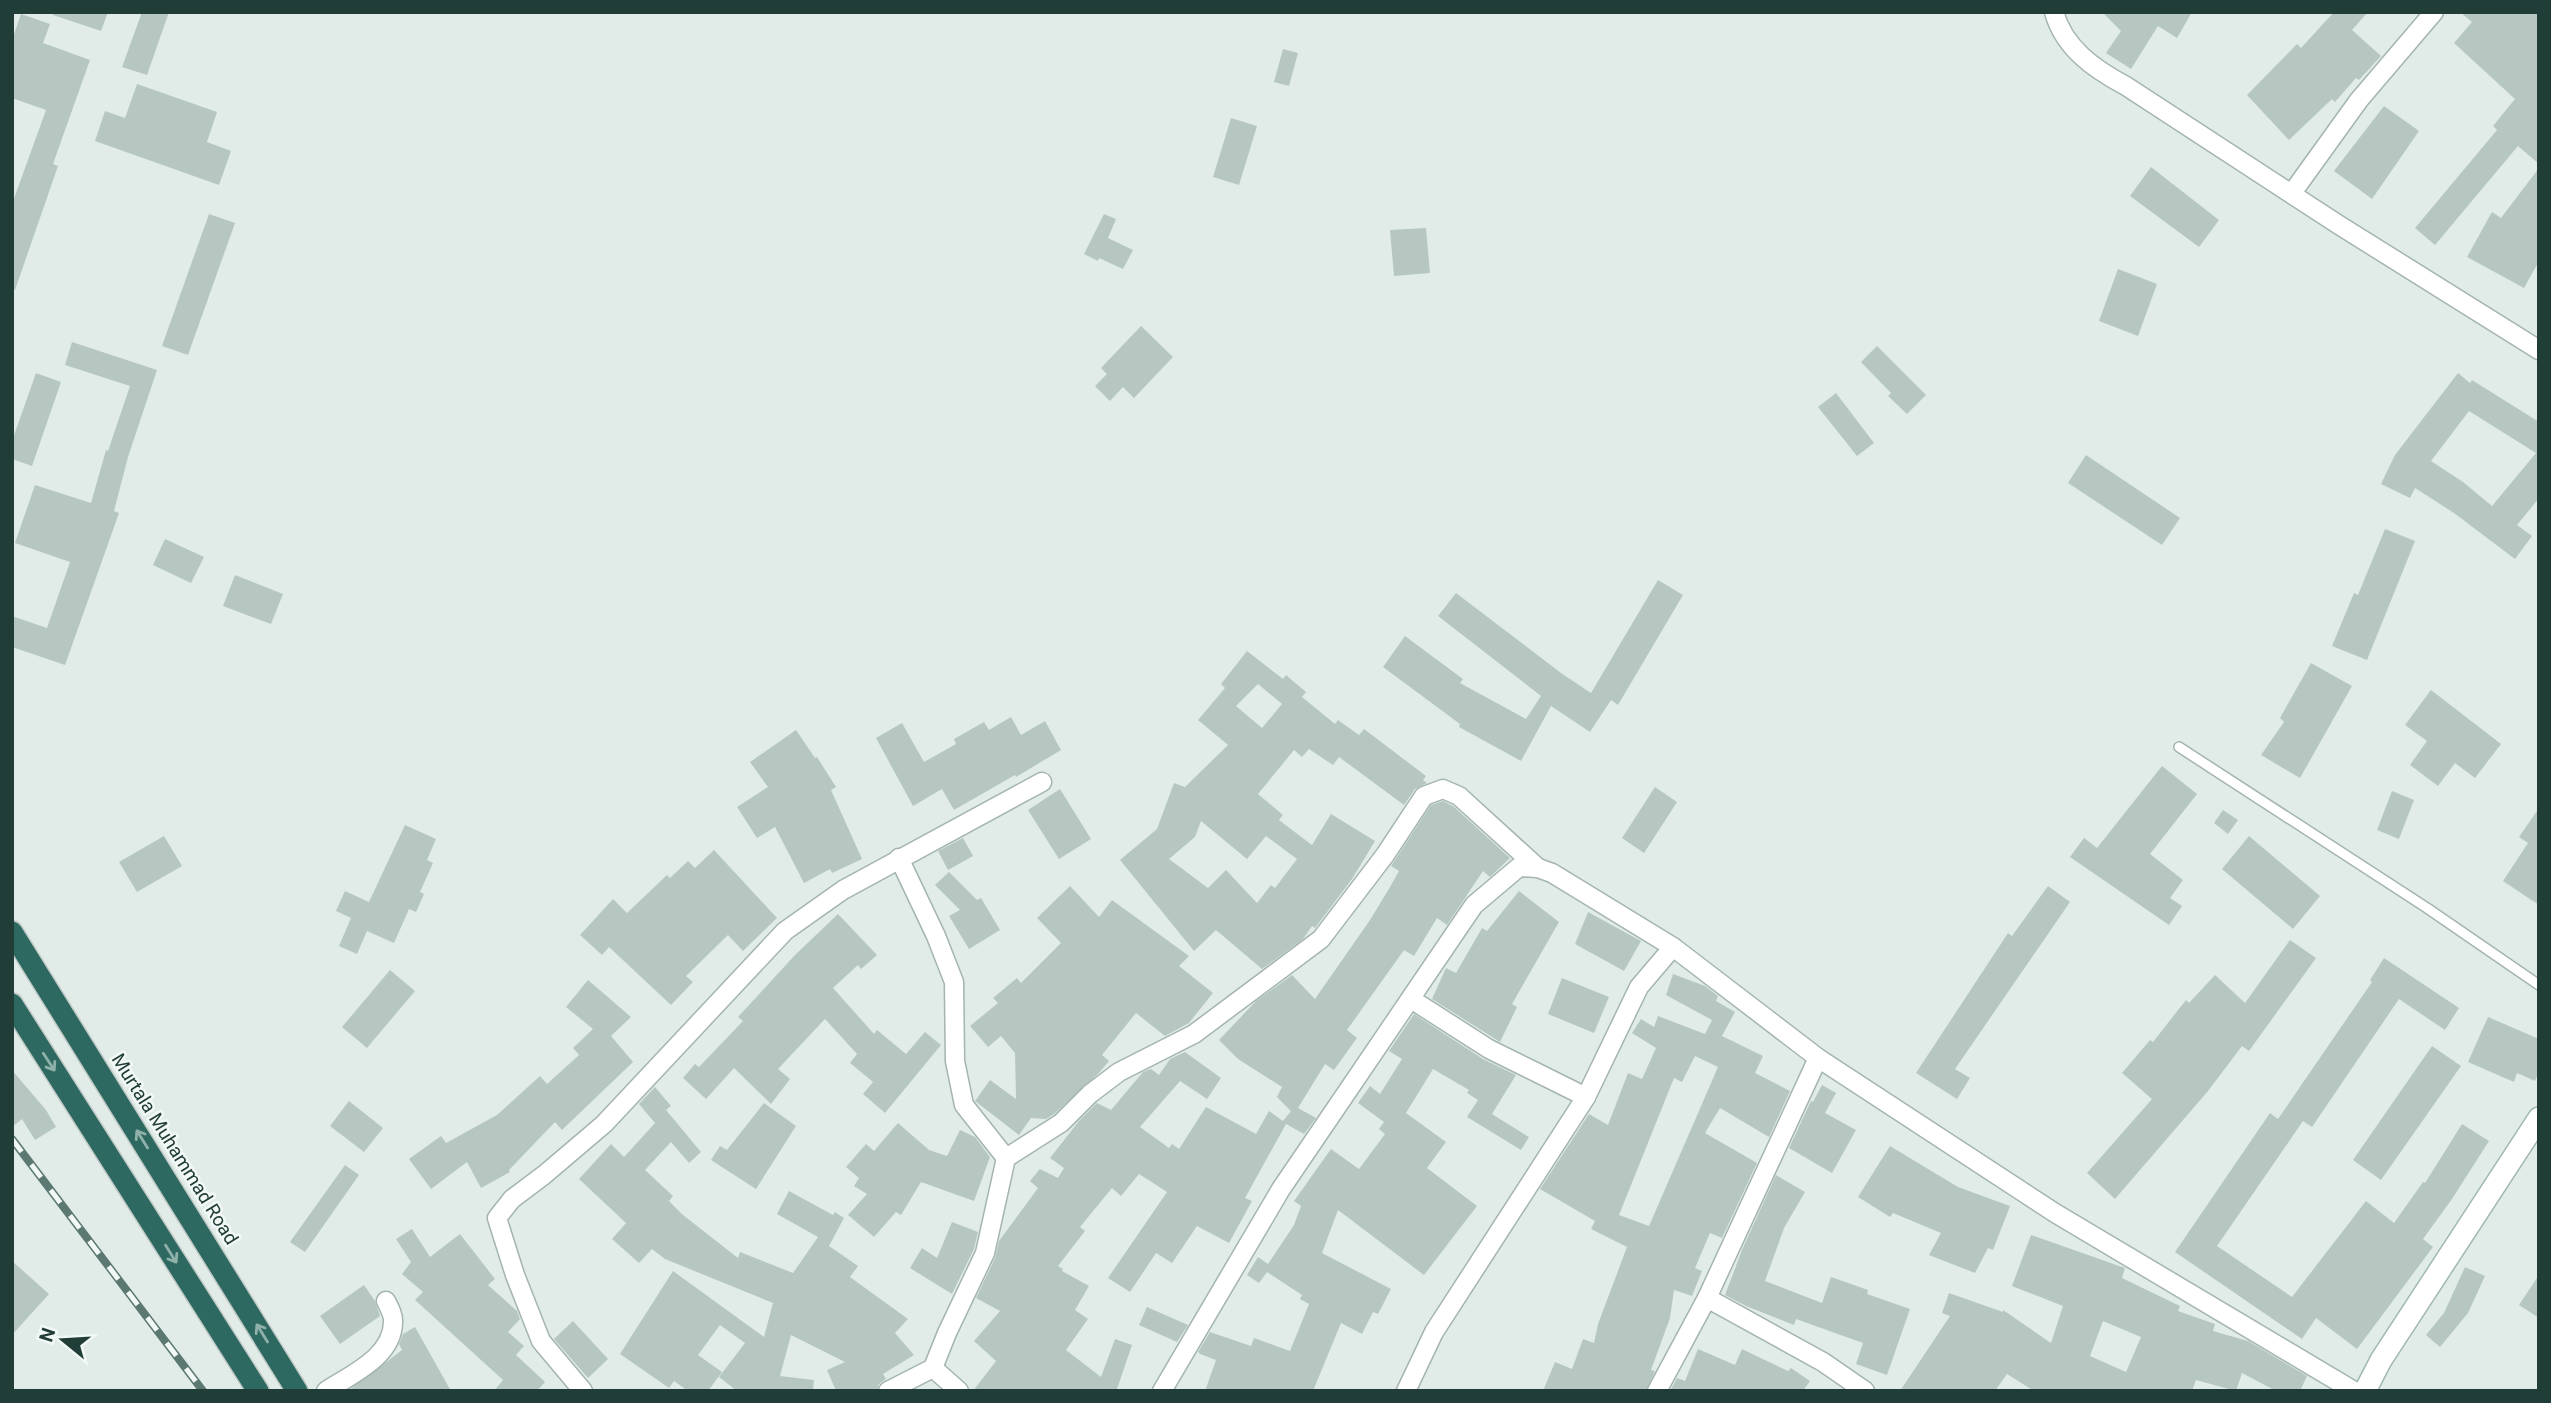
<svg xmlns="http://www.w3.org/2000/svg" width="2551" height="1403" viewBox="0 0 2551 1403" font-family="Roboto,sans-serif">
<rect width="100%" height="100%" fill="#e1ece8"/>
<g fill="#b6c7c1" fill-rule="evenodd">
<polygon points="54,12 108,12 101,31 53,15"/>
<polygon points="142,12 169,12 147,75 122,67"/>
<polygon points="2102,12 2192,12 2177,38 2158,26 2131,69 2106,53 2121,31"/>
<polygon points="2334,12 2368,12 2352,30 2381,56 2359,80 2356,78 2335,102 2332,99 2289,140 2247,95 2297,44 2301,48"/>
<polygon points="2460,12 2539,12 2539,164 2518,146 2435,245 2415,228 2497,130 2493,126 2515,99 2454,43 2472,22"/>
<polygon points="21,14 50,24 43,43 90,60 53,164 58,166 15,290 12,289 12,204 46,110 12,98 12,40"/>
<polygon points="1283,49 1298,53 1289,86 1274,82"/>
<polygon points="137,84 217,112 207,142 231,151 219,185 95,141 105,111 125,118"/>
<polygon points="2384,106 2419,131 2372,199 2334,171"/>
<polygon points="1231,118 1257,126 1239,185 1213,177"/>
<polygon points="2151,167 2219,220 2199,247 2130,196"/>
<polygon points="2539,168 2539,261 2524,288 2467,257 2492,212 2501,218"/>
<polygon points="209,214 235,223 188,355 162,346"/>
<polygon points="1104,214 1116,219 1108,238 1133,250 1123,269 1099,258 1098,261 1084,254"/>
<polygon points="1426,228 1430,273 1394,276 1390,230"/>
<polygon points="2118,269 2157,284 2138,336 2099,321"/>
<polygon points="1141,326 1173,357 1134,398 1123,387 1110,401 1095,386 1107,374 1101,368"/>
<polygon points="72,342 157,370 128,457 114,511 119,513 65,665 12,647 12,616 47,628 70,562 15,543 35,485 91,503 106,450 108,451 130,386 65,365"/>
<polygon points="1877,346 1926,395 1907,414 1888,396 1891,393 1861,362"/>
<polygon points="36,373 61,382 32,466 12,459 12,441"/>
<path d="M2458,373L2470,383L2472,380L2539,422V498L2517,525L2532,536L2515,559L2454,513L2415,488L2410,498L2381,484L2395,455ZM2469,411L2536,453L2492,506L2463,482L2431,461Z"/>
<polygon points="1836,393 1874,443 1857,456 1818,407"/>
<polygon points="2086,455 2180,518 2162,545 2068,483"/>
<polygon points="2385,529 2415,541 2367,660 2332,646 2354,593 2358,595"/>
<polygon points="165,539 204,557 191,583 153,565"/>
<polygon points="235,575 283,594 271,624 223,606"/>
<polygon points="1658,580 1683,595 1618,705 1611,700 1590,732 1551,706 1521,761 1459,727 1460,724 1383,667 1405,636 1463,679 1460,683 1526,719 1541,696 1438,616 1456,593 1561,673 1591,693"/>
<path d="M1247,651L1283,679L1286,675L1306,692L1302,697L1335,724L1338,720L1359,735L1364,729L1426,776L1423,780L1427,783L1415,789L1404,805L1339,757L1333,765L1309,749L1302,757L1294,750L1258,794L1283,815L1279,820L1312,845L1331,814L1375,841L1352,879L1315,928L1312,926L1303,939L1262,969L1216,930L1194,951L1120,860L1157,829L1174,783L1185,787L1228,745L1198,720L1225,688L1221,684ZM1258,684L1282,704L1262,728L1236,706ZM1201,821L1247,859L1266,836L1297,859L1275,888L1271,885L1257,903L1226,870L1208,888L1169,859L1195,837Z"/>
<polygon points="2311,663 2352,686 2300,778 2261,755 2284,722 2280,718"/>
<polygon points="2431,690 2501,744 2475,778 2455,763 2438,786 2410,765 2427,741 2405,725"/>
<polygon points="1011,717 1021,735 1045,721 1061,750 1016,777 1015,775 954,810 942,789 913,806 876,738 902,723 924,762 956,744 954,739 984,722 989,730"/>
<polygon points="796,730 815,758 817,757 836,787 831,790 862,859 832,873 830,869 804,883 775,827 757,838 737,807 768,787 750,762"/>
<polygon points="2162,766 2197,794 2150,854 2183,880 2170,898 2182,906 2169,925 2070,857 2084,838 2097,848"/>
<polygon points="1655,787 1677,802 1644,853 1622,838"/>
<polygon points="1060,789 1091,839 1059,859 1028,810"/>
<polygon points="2392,791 2414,800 2399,839 2377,830"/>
<polygon points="1443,801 1453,806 1510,858 1490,877 1483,871 1447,925 1437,918 1414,956 1404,950 1347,1030 1357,1038 1334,1070 1325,1064 1298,1108 1316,1118 1304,1134 1286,1124 1245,1198 1252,1201 1229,1243 1197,1226 1172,1263 1156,1253 1130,1292 1108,1278 1167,1192 1139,1174 1121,1196 1112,1188 1080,1227 1085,1231 1058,1266 1063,1269 1062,1271 1089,1286 1075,1310 1088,1319 1066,1350 1101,1377 1115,1339 1132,1345 1117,1389 1119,1391 973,1391 996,1361 974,1341 1000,1311 976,1298 995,1258 999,1241 1038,1188 1030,1181 1040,1169 1058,1178 1064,1168 1050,1158 1079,1121 1097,1103 1111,1110 1143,1072 1151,1069 1159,1075 1170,1059 1185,1052 1221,1078 1207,1099 1180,1081 1140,1127 1169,1148 1172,1144 1179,1149 1206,1107 1256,1134 1269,1111 1283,1121 1291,1111 1277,1097 1282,1087 1238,1059 1219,1040 1256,1001 1292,975 1315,999 1370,920 1390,887 1399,871 1391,866 1431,805"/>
<polygon points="2539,808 2539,905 2503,881 2528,843 2519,837"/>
<polygon points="2223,810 2238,820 2228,834 2214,823"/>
<polygon points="405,825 436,839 427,860 433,863 420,892 424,894 416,912 409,909 394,943 367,931 357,954 339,946 351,918 336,911 345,891 369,902"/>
<polygon points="164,836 182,866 137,892 119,862"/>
<polygon points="2249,836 2320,896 2293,929 2222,869"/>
<polygon points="963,838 973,856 948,870 938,851"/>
<polygon points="714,850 777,918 743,951 728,935 686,976 693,982 671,1005 609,947 602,955 580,935 613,899 627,913 667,875 670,878 688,861 695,868"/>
<polygon points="949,872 977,900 981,898 1000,930 969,949 949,916 960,910 935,885"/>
<polygon points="1070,886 1099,917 1112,900 1189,956 1179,966 1213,993 1189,1023 1165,1036 1136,1013 1102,1055 1109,1061 1098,1074 1054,1114 1046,1119 1031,1118 1019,1135 975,1101 990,1080 1016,1099 1015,1053 1001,1036 988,1047 970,1026 998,1003 993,998 1017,978 1021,983 1061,943 1037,918"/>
<polygon points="2048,886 2070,902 1955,1069 1970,1078 1957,1099 1916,1073 2008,933 2012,936"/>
<polygon points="1519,891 1559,922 1512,1004 1517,1007 1500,1042 1432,999 1446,968 1456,973 1482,928 1487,931"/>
<polygon points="1588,912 1641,941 1624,971 1575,944"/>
<polygon points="838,914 877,955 861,969 858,965 833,988 874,1034 877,1030 906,1054 925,1032 941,1045 885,1113 863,1094 873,1082 850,1063 857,1054 825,1019 778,1069 790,1079 771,1104 734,1068 706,1099 683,1078 695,1064 699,1067 743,1021 738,1017 795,955"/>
<polygon points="2290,940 2316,958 2249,1051 2242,1046 2208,1091 2115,1199 2087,1173 2152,1099 2122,1073 2150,1040 2153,1042 2186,1000 2189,1003 2215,975 2245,1003"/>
<polygon points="2384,958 2459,1008 2445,1030 2399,999 2312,1127 2303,1121 2217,1246 2292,1297 2366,1201 2394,1223 2423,1182 2425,1183 2462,1124 2489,1141 2452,1199 2423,1239 2433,1247 2357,1349 2316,1318 2302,1339 2175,1252 2270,1113 2278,1119 2372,982 2370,980"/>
<polygon points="390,970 415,991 367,1048 342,1027"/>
<path d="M1673,974L1705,986L1718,996L1716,1001L1735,1012L1722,1036L1763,1056L1755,1073L1790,1091L1769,1137L1720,1108L1705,1133L1757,1163L1722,1238L1710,1233L1695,1268L1702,1271L1692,1296L1674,1290L1670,1318L1651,1370L1655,1371L1646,1391H1543L1555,1362L1572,1369L1583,1339L1594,1343L1598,1324L1627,1247L1591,1229L1595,1221L1540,1189L1589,1114L1608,1125L1628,1073L1642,1079L1656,1048L1632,1033L1641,1019L1654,1027L1658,1016L1705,1034L1712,1020L1666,995ZM1695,1056L1718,1067L1649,1226L1619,1215L1674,1078L1682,1082Z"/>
<polygon points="1562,978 1609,997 1594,1033 1548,1014"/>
<polygon points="588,980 631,1017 611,1036 633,1062 562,1130 555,1122 509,1170 510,1172 481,1188 467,1162 431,1189 409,1159 441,1136 446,1143 497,1115 540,1076 547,1084 579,1055 573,1048 593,1029 566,1007"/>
<polygon points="1414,1014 1483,1059 1516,1075 1492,1114 1529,1137 1521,1150 1467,1117 1478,1100 1467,1093 1469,1090 1433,1069 1406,1113 1446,1142 1427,1168 1477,1206 1424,1275 1338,1210 1322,1253 1391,1289 1378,1314 1373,1312 1362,1334 1341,1323 1313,1391 1205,1391 1216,1360 1200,1354 1198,1352 1210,1332 1251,1346 1254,1338 1290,1351 1309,1304 1300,1299 1302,1295 1267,1272 1259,1283 1247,1275 1258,1257 1268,1264 1294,1225 1301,1206 1294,1201 1331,1149 1359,1169 1385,1134 1379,1129 1384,1122 1358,1103 1370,1086 1380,1094 1402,1059 1389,1051"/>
<polygon points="2488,1017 2539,1039 2539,1071 2535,1081 2517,1073 2514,1082 2468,1062"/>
<polygon points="2432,1046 2461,1066 2381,1180 2353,1160"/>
<polygon points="12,1070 46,1110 56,1127 35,1140 22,1119 12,1127"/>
<polygon points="1822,1085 1836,1093 1825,1113 1856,1130 1832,1173 1789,1148 1811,1101 1813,1102"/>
<polygon points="655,1087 671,1106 666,1110 701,1152 689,1163 671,1142 645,1170 673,1196 669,1201 683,1215 738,1258 740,1252 793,1273 818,1237 777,1214 789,1191 833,1215 835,1212 844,1218 829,1246 858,1266 850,1277 908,1319 895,1333 914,1355 883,1374 886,1379 879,1384 877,1391 836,1391 827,1370 845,1362 791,1335 780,1376 814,1380 813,1391 737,1391 719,1377 745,1343 720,1325 698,1355 722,1372 708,1391 688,1391 674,1381 669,1388 620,1354 673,1271 764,1337 773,1303 665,1259 652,1249 639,1263 612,1239 626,1223 579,1179 611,1144 624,1157 655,1123 639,1104"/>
<polygon points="349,1101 383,1128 364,1152 330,1126"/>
<polygon points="764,1103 796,1126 756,1189 711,1160 720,1146 727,1150"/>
<polygon points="898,1123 929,1150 947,1156 960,1130 975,1137 990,1157 974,1201 921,1182 901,1215 896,1212 874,1237 848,1215 867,1194 854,1186 859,1178 846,1167 866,1144 874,1151"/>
<polygon points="1890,1146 1958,1187 2010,1206 1993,1250 1988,1248 1975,1273 1929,1255 1941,1233 1893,1213 1890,1217 1858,1197"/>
<polygon points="345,1165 359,1175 305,1252 290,1242"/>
<polygon points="1776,1175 1805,1192 1784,1228 1765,1281 1822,1303 1831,1277 1868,1290 1867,1294 1910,1309 1887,1375 1856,1364 1863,1343 1796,1319 1794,1325 1746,1306 1725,1295 1742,1250"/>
<polygon points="952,1222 978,1232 974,1249 952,1294 910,1268 922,1248 937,1258"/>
<polygon points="412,1229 430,1257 460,1234 495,1279 488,1285 517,1311 520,1319 508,1332 524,1346 516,1355 545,1382 537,1391 494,1391 503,1380 415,1300 423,1292 402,1274 411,1262 396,1239"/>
<path d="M2031,1235L2125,1268L2122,1278L2180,1306L2178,1311L2215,1324L2213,1331L2248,1341L2307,1376L2300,1391H2276L2242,1373L2236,1391L2196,1380L2192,1391H2034L2007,1374L1995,1391H1900L1950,1316L1942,1313L1949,1293L2003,1312V1310L2051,1343L2063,1306L2012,1286ZM2103,1321L2141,1337L2126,1372L2090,1356Z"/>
<polygon points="12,1261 49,1294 12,1335"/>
<polygon points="2465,1267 2485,1276 2468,1313 2440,1347 2426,1335 2444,1313"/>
<polygon points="2539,1275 2539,1318 2519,1305"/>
<polygon points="364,1285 375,1301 380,1316 340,1344 320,1316"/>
<polygon points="1147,1307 1188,1325 1177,1342 1139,1325"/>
<polygon points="573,1321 608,1359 588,1378 554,1339"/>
<polygon points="415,1327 451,1391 348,1391 402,1350 399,1344 403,1334"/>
<polygon points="1698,1349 1735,1365 1742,1349 1788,1371 1791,1368 1810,1381 1803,1391 1670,1391 1677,1378 1685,1381"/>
</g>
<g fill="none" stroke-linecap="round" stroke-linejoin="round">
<defs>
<polyline id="lane" points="2179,747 2427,908 2539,985"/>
<g id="street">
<path d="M2054,12C2064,48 2094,69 2126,86L2339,225L2539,350"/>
<polyline points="2292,193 2359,100 2434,12"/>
<polyline points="899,858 936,936 954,982 955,1061 964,1105 1006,1158"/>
<polyline points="1411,999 1489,1049 1586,1097"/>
<polyline points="1707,1298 1823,1362 1865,1391"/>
<polyline points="933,1368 959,1391"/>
<path d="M326,1391C350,1375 393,1357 393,1322C394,1316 389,1307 386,1301"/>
<polyline points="583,1391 541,1341 515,1275 497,1218 512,1199 544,1175 604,1124 785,931 843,890 1042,782"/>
<polyline points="888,1391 933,1368 947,1333 985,1253 1006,1158 1061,1123 1090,1094 1119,1072 1194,1034 1321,939 1385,855 1424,796 1443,789 1459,796 1538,868"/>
<polyline points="1162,1391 1281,1189 1474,905 1519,867 1538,868 1552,873 1673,947 1818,1058 2055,1213 2354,1391"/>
<polyline points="1406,1391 1434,1332 1586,1097 1639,987 1673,947"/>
<polyline points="1657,1391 1707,1298 1818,1058"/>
</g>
<polyline id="secondary" points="2365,1391 2381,1360 2539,1118"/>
<g id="highway">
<polyline points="12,932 297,1391"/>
<polyline points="12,1004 258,1391"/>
</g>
</defs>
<use href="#lane" stroke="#a4b4af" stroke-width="12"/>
<use href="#street" stroke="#a4b4af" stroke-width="21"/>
<use href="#secondary" stroke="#9fb8b0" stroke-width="24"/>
<use href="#highway" stroke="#c1c9c7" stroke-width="24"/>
<use href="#lane" stroke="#fff" stroke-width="9"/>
<use href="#street" stroke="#fff" stroke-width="18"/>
<use href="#secondary" stroke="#fff" stroke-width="21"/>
<use href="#highway" stroke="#2d6960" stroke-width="21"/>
<defs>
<polyline id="rail" points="12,1139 203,1391"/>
</defs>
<use href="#rail" stroke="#5c7872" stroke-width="8"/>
<use href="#rail" stroke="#f2f8f5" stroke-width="5" stroke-dasharray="16" stroke-linecap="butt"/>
</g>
<defs><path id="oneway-shaft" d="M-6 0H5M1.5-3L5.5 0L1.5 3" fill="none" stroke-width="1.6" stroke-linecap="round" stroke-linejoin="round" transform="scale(1.75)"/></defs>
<g stroke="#90b0aa">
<use href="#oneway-shaft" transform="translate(49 1062) rotate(57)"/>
<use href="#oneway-shaft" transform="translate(142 1139) rotate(-122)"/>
<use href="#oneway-shaft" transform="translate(171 1254) rotate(58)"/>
<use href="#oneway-shaft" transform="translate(262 1333) rotate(-122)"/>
</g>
<g text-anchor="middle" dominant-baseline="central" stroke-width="5" stroke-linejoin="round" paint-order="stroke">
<g font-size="19" fill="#213d37" stroke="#f2f8f5">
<text transform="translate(175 1149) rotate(58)">Murtala Muhammad Road</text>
</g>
</g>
<rect width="2551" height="1403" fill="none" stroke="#213d37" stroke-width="28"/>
<g transform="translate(63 1340) rotate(288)" stroke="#f2f8f5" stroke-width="5" paint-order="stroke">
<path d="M0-5L12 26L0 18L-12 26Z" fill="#213d37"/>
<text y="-10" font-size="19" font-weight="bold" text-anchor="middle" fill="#213d37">N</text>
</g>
</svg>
